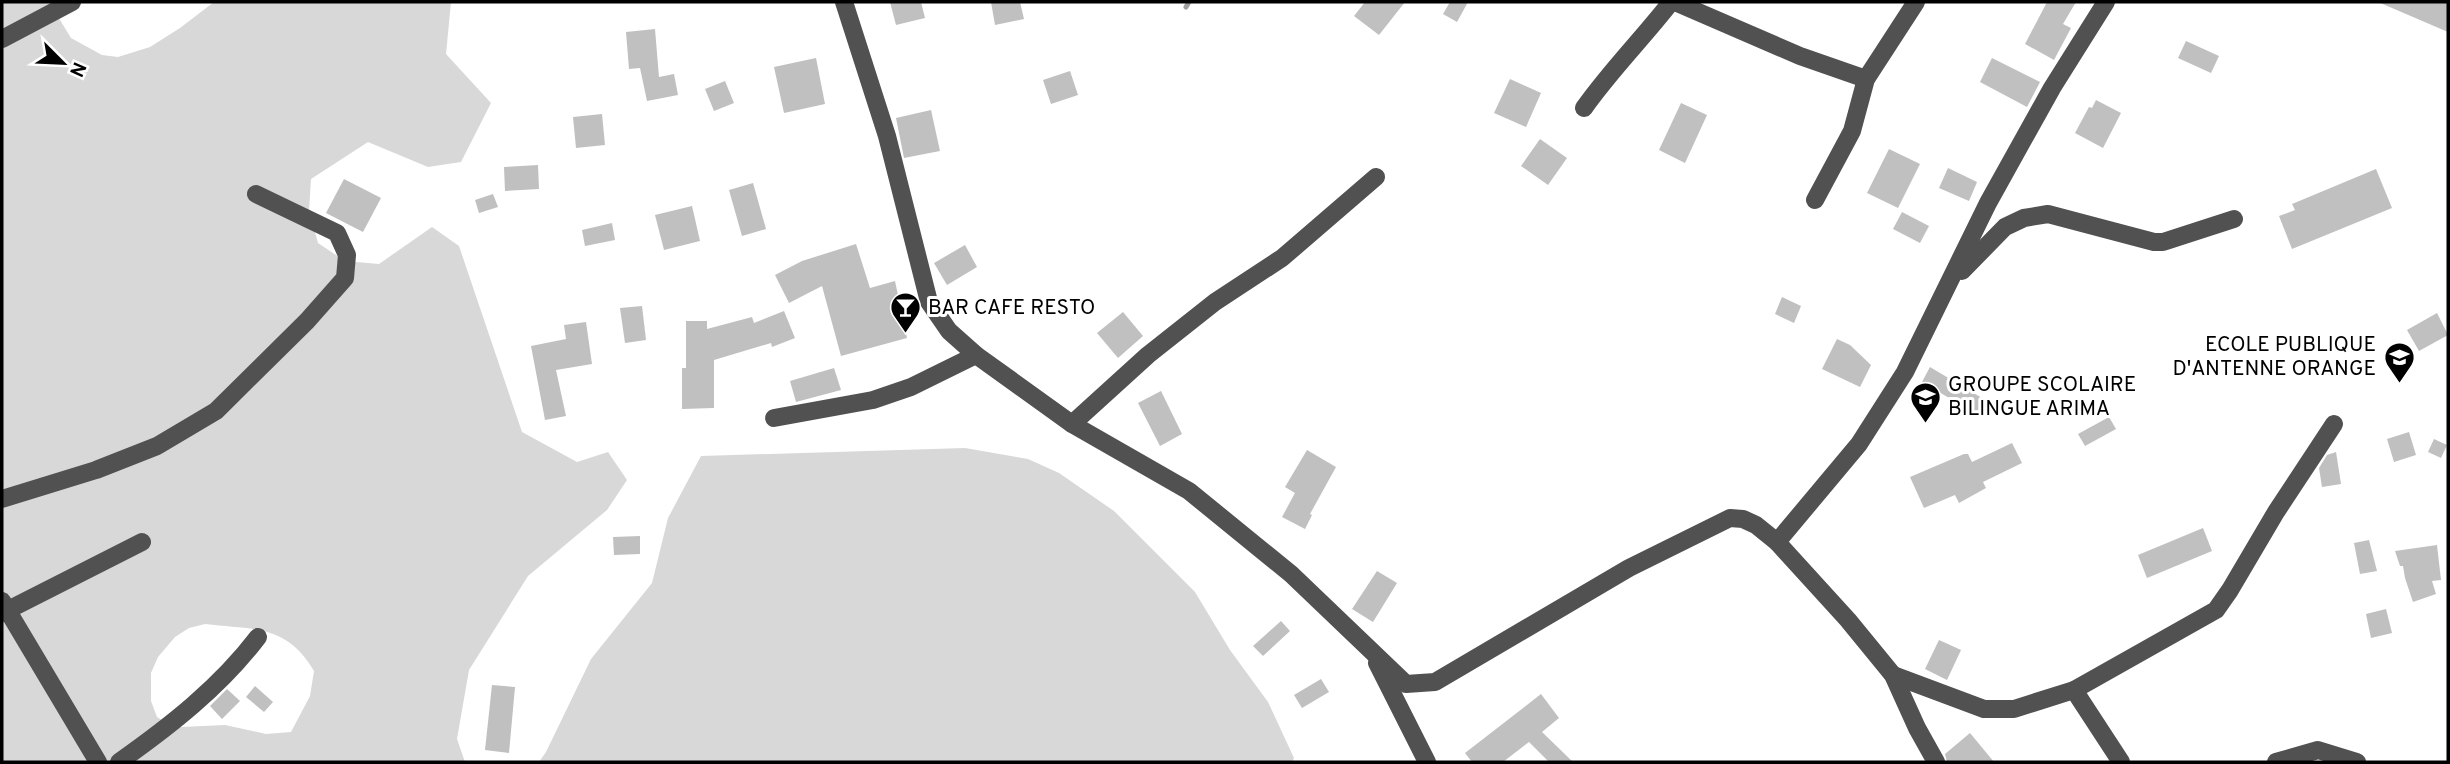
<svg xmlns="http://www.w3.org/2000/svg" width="2450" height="764" viewBox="0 0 2450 764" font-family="Overpass,sans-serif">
<rect width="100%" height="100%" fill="#fff"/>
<g fill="#d8d8d8" fill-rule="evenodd">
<path d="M2,2H49L71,38L102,55L118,57L150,47L180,28L214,2H451L446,54L491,103L461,162L428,167L368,142L311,179L309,211L318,243L345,261L379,264L432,227L459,246L522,432L577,462L608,452L627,480L607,510L528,576L469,670L457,739L465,762H2ZM205,624C254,630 287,624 314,671L310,696L291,732L266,734L225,725L181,727L165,722L157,717L151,701V673L158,657L175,637L189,628Z"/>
<polygon points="965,448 1028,459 1059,473 1114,511 1195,592 1230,650 1268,702 1294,758 1292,762 539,762 546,752 591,659 652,583 668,518 701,456"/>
</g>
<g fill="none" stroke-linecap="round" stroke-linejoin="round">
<polyline stroke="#9f9f9f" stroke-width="5" points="1186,7 1189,2"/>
</g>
<g fill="#c0c0c0">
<polygon points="890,2 921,2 925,18 896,25"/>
<polygon points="991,2 1020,2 1024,19 995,25"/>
<polygon points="1365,2 1405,2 1379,35 1354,16"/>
<polygon points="1450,2 1468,2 1457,22 1443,14"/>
<polygon points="2047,2 2076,2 2063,24 2071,28 2054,60 2025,44"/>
<polygon points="2378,2 2448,2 2448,32"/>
<polygon points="655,29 659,77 674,74 678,95 647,101 640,68 629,69 626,32"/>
<polygon points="2186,41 2219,56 2211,73 2178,58"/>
<polygon points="816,58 825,104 784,113 774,67"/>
<polygon points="1992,58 2040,82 2027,107 1980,82"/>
<polygon points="1070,71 1078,95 1051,104 1043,80"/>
<polygon points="1510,79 1541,93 1526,127 1494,113"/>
<polygon points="725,81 734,103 714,111 705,89"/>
<polygon points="2096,100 2121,113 2103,148 2075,133 2089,107 2092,108"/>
<polygon points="1681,103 1707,115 1685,163 1659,150"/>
<polygon points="931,110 940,151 904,158 896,118"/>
<polygon points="602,114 605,145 576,148 573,117"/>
<polygon points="1540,139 1567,158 1548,185 1521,166"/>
<polygon points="1889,149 1920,164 1898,208 1867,193"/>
<polygon points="538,165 539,189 505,191 504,167"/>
<polygon points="1948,168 1977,182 1969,201 1939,188"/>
<polygon points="2376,169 2392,208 2292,249 2279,216 2295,210 2292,204"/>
<polygon points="344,179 381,198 363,232 326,213"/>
<polygon points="753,183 766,229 742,236 729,190"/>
<polygon points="493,194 498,207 479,213 475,200"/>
<polygon points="692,206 700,241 664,250 655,215"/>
<polygon points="1902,212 1929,226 1920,243 1893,229"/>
<polygon points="612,223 615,240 585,246 582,230"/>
<polygon points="856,244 870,288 895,281 907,338 841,356 822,286 789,303 775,275 802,261"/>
<polygon points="965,245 977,267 947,285 934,263"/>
<polygon points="1782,297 1801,306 1794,323 1775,314"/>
<polygon points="642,306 646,340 625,343 620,308"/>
<polygon points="784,311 795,338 772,347 771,343 714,360 714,408 682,409 682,368 686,368 686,321 707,321 707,329 752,317 754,323"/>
<polygon points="1123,312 1143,336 1118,358 1097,333"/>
<polygon points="2437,313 2448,335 2419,351 2407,330"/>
<polygon points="586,322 592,364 556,370 566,416 545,420 531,346 566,339 564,325"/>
<polygon points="1837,339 1850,345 1871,365 1860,387 1822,369"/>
<polygon points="1930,367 1987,401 1978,415 1922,382"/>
<polygon points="834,368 841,390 796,402 790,381"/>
<polygon points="1161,391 1182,434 1160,446 1138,403"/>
<polygon points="2109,417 2116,429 2085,446 2078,434"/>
<polygon points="2409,432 2416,455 2394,462 2387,439"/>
<polygon points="2434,439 2447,445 2441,458 2428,452"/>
<polygon points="2012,443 2022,463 1983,482 1986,488 1959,503 1955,495 1924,508 1910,477 1964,454 1968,454 1972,462"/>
<polygon points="1307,450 1336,467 1310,514 1312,515 1305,529 1282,517 1295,493 1285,487"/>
<polygon points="2336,452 2341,484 2322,487 2319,468 2327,455"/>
<polygon points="2203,528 2212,551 2147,578 2138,555"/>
<polygon points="640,536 640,554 614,555 613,537"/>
<polygon points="2369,540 2377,571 2360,574 2354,543"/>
<polygon points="2437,545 2441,580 2432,581 2436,594 2413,602 2405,578 2403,566 2400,566 2395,551"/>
<polygon points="1377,571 1397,583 1373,622 1352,609"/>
<polygon points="2386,609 2392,633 2371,638 2366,614"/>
<polygon points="1281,621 1290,631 1263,656 1253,646"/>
<polygon points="1939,640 1961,650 1947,680 1925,669"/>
<polygon points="1321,679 1329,692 1302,708 1294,695"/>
<polygon points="492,685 515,687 509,753 485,750"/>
<polygon points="255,686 273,702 264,712 246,697"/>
<polygon points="227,689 240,701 222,719 210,706"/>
<polygon points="1541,694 1559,718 1542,732 1573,762 1549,762 1529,742 1503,762 1472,762 1465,753"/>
<polygon points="1970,733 1994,762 1947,762 1945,754"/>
</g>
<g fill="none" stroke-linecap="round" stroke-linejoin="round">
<g stroke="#515151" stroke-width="18">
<polyline points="844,2 887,136 929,302 949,331 976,355 1072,424 1189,491 1291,574 1406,684 1435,682 1629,568 1730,518 1743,519 1756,525 1777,542 1848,620 1893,675 1917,728 1936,762"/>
<polyline points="1675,2 1800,56 1866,79"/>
<polyline points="2,39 72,2"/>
<path d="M1584,108C1610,71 1643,38 1671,2"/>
<polyline points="1815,200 1852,131 1866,79 1916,2"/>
<polyline points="1962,271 2005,227 2024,218 2048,214 2154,242 2163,242 2234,219"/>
<polyline points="774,418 873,400 911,387 976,355"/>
<polyline points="1072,424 1148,355 1215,302 1282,258 1376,177"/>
<polyline points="2,499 96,470 157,446 216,411 307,321 345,278 347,255 337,233 256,194"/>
<polyline points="1777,542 1859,444 1905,372 1988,203 2052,88 2106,2"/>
<polyline points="2,601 98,762"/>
<polyline points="2,613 142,542"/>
<polyline points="1377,663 1427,762"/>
<polyline points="1893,675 1984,709 2014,709 2074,690 2121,762"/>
<polyline points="2074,690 2216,610 2230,590 2276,512 2334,424"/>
<path d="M119,762C170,726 220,687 258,637"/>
<polyline points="2276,762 2318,750 2357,762"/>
</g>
</g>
<defs>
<symbol id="bar-pin" viewBox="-11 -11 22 30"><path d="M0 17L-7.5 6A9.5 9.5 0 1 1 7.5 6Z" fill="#000" stroke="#fff"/><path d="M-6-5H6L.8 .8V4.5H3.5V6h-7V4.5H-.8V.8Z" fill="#fff"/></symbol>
<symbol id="school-pin" viewBox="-11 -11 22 30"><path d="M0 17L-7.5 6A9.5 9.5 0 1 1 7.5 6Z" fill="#000" stroke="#fff"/><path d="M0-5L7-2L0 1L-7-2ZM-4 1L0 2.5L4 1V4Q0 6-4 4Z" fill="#fff"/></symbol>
</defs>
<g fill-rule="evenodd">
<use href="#bar-pin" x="888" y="290" width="35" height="47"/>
<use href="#school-pin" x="2382" y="340" width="35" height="47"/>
<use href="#school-pin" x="1908" y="380" width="35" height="47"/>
</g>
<g text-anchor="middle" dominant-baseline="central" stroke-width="6" stroke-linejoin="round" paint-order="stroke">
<g font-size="21" fill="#000" stroke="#fff" text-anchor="start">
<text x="928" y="308">BAR CAFE RESTO</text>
<text x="2376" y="345" text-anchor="end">ECOLE PUBLIQUE<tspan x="2376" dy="24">D'ANTENNE ORANGE</tspan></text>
<text x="1948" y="385">GROUPE SCOLAIRE<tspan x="1948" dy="24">BILINGUE ARIMA</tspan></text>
</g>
</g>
<rect width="2450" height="764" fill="none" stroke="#000000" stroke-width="7"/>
<g transform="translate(63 63) rotate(114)" stroke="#ffffff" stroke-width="5" paint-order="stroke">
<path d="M0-5L12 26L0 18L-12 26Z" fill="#000000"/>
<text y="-10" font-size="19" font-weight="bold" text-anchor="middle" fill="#000000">N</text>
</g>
</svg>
